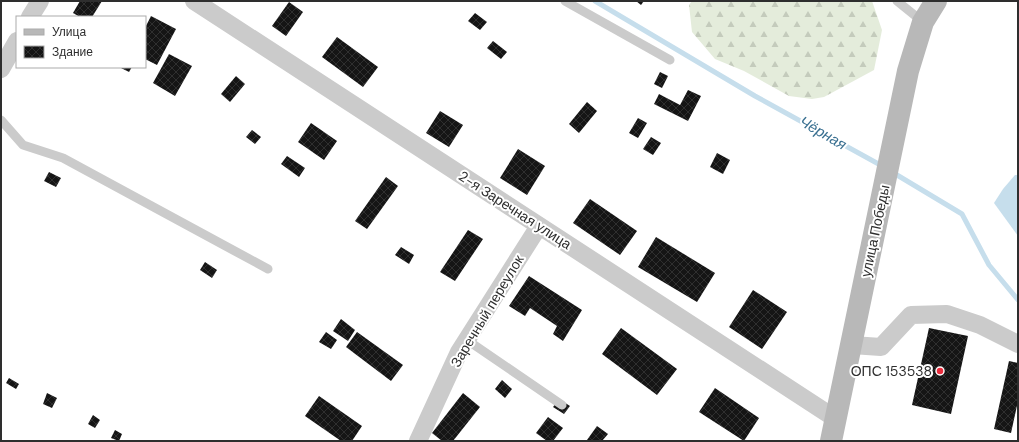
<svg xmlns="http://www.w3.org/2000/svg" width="1019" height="442" viewBox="0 0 1019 442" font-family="'DM Sans',sans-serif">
<defs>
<pattern id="forest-firs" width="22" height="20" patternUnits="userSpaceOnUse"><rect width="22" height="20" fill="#e4ecdb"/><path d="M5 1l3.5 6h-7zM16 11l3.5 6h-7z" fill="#c4cbbc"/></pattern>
<pattern id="building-cross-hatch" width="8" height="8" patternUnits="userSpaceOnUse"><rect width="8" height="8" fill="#151515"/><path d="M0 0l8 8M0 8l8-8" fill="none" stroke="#2f2f2f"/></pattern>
</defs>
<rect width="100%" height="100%" fill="#fff"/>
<polygon fill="url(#forest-firs)" points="692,1 872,1 882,30 874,70 824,97 812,99 789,96 744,71 715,59 692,32 689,5"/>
<polygon fill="#c6deec" points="1015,175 1018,175 1018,236 994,203 1003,189"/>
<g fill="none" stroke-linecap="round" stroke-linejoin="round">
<g stroke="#c6deec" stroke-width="5">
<polyline points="595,1 755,96 884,167"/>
<polyline points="892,172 962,214 989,265 1018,300"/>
</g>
</g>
<g fill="url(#building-cross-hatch)">
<polygon points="80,1 102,1 92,17 80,17 73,13"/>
<polygon points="636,1 644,1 641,5"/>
<polygon points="289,2 303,12 286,36 272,26"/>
<polygon points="475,13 487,22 480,30 468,21"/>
<polygon points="151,16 176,29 157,65 145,59 145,28"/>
<polygon points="337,37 378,67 363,87 322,57"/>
<polygon points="493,41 507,52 501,59 487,48"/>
<polygon points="169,54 192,66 175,96 153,83"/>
<polygon points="119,67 132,67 129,72"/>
<polygon points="660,72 668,76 662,88 654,84"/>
<polygon points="236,76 245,84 230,102 221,94"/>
<polygon points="688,90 701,96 688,121 654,104 659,94 680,105"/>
<polygon points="587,102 597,111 579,133 569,124"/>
<polygon points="440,111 463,125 449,147 426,133"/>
<polygon points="638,118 647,123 638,138 629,133"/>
<polygon points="311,123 337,141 324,160 298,142"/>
<polygon points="252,130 261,137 255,144 246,137"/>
<polygon points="651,137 661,143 653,155 643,149"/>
<polygon points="518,149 545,166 527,195 500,178"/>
<polygon points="717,153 730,160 723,174 710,167"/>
<polygon points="287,156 305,168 299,177 281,164"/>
<polygon points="49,172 61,178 56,187 44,181"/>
<polygon points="386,177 398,186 367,229 355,221"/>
<polygon points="590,199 637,231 620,255 573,223"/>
<polygon points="468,230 483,239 455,281 440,272"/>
<polygon points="656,237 715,273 697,302 638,267"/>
<polygon points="401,247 414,255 409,264 395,255"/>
<polygon points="205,262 217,270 212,278 200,270"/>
<polygon points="529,276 582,310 563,341 553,334 557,326 530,308 525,316 509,306"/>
<polygon points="753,290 787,312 762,349 729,327"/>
<polygon points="341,319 355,330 348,341 333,331"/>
<polygon points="621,328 677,369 657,395 602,354"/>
<polygon points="929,328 968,336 951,414 912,405"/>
<polygon points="326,332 337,340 331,349 319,342"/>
<polygon points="357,332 403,365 391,381 346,347"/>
<polygon points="1009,361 1018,363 1018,401 1011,433 994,429"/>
<polygon points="9,378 19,384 16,389 6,383"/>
<polygon points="502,380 512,389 505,398 495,389"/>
<polygon points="715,388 759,418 744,441 699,412"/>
<polygon points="47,393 57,398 52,408 43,404"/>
<polygon points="463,393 480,407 453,441 442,441 432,433"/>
<polygon points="319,396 362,426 352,441 341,441 305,416"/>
<polygon points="559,399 570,406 564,414 553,407"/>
<polygon points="93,415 100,420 95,428 88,424"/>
<polygon points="548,417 563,428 553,441 547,441 536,433"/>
<polygon points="597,426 608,434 602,441 588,441 587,440"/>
<polygon points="115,430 122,434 119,441 111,438"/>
</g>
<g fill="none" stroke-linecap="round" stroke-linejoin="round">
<g stroke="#cbcbcb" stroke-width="9">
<polyline points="565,1 670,60"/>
<polyline points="897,1 923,22"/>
<polyline points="1,120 23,145 63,158 268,269"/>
<polyline points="467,340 562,405"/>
</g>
<g stroke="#cbcbcb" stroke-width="18">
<polyline points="194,1 836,419"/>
<polyline points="30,17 40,1"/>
<polyline points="1,69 17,41"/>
<polyline points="852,345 881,347 911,315 947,314 980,325 1018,344"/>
<polyline points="418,441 459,352 539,226"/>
</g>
<polyline stroke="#b8b8b8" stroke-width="22" points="831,441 908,71 923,22 936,1"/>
</g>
<circle fill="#e92c3c" stroke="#fff" stroke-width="1.5" cx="940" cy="371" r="4"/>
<g text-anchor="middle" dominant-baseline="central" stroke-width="4" stroke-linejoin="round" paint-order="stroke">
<g font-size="14" fill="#2e2e2e" stroke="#fff">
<text transform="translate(515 210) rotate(33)">2-я Заречная улица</text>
<text transform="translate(875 231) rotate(-78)">улица Победы</text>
<text transform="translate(487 311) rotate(-59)">Заречный переулок</text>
</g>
<g font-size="14" fill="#2e2e2e" stroke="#fff" text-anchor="end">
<text x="932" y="371">ОПС 153538</text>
</g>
<g font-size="15" font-style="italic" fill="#3a7091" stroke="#fff">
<text transform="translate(823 133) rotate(30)">Чёрная</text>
</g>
</g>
<rect width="1019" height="442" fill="none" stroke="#2e2e2e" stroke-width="4"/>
<rect x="16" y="16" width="130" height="52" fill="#ffffff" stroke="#ababab"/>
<rect x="24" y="29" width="20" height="6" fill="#b8b8b8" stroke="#ababab"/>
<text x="52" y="36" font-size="12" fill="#2e2e2e">Улица</text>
<rect x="24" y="46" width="20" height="12" fill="url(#building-cross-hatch)" stroke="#ababab"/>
<text x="52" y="56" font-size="12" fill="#2e2e2e">Здание</text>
</svg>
